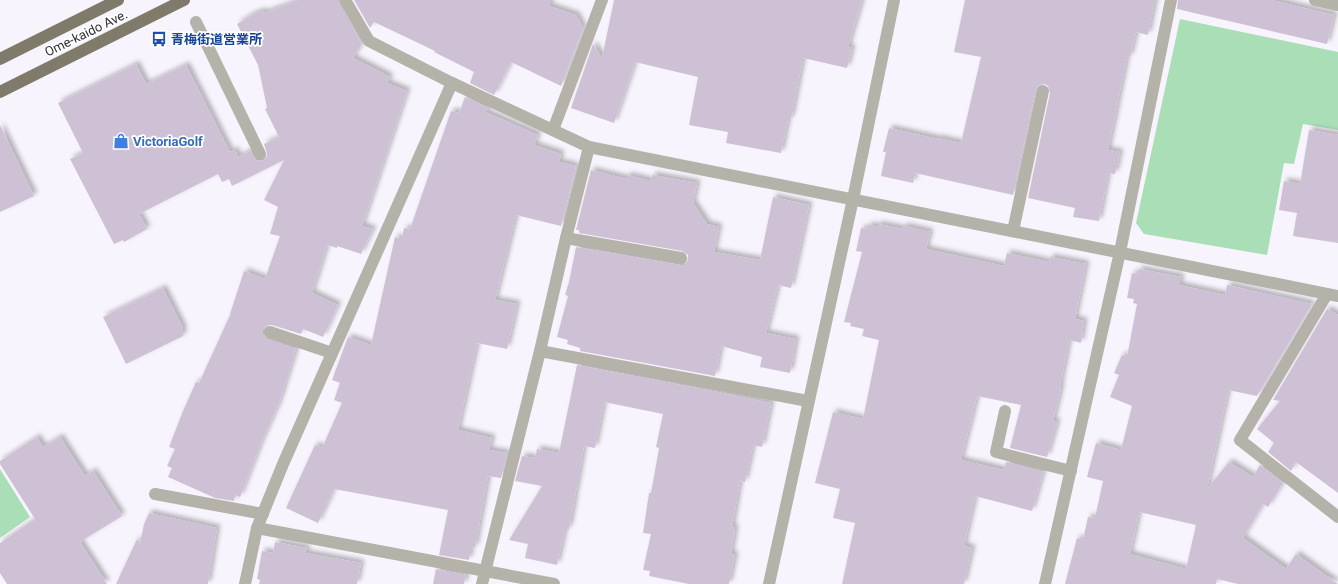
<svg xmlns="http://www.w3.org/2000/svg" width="1338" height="584" viewBox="0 0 1338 584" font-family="Roboto,'Noto Sans JP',sans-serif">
<defs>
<filter id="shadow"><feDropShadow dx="3.5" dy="-3.5" stdDeviation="2" flood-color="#0004"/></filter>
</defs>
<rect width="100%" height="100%" fill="#f8f4fd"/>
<g fill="#aadeb6">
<polygon points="1180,19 1338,52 1338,130 1303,124 1294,164 1284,163 1267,255 1144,234 1136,223"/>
<polygon points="0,469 30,517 0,538"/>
</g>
<g fill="#cfc1d5" fill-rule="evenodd" filter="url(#shadow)">
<polygon points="298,0 338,0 362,43 353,58 390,77 387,83 407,91 362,226 373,229 361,254 337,246 337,248 327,245 312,293 338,305 323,337 303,329 301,334 272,325 268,325 263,329 263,334 267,339 296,349 279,403 261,443 240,497 235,495 234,501 215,498 168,477 172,468 167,466 175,449 169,447 183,411 196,382 199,383 231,313 230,314 244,271 265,279 280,236 270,234 278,207 264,200 284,160 232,186 229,179 222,182 218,174 139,214 147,229 124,242 123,240 114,244 70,159 83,153 58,103 136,64 146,84 186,65 230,152 235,150 238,157 250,151 256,160 263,161 266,158 267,154 264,144 279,137 265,109 267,108 258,65 237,24 253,14 263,11 264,13 284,6"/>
<polygon points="354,0 551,0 549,6 576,15 583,28 561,86 511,62 494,95 470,83 474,72 434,52 435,51 374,22 370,28"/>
<polygon points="614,0 862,0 848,47 852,48 847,68 803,58 791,119 788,119 781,153 726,143 728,132 689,125 698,77 635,62 614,123 571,108 593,44 602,58"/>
<polygon points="965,0 1155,0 1148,35 1136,32 1130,57 1127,56 1108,150 1120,152 1115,174 1108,173 1099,221 1073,217 1075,208 1028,198 1050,93 1048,86 1044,84 1038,86 1036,89 1013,195 915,173 913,183 881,176 886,152 883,152 889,128 938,139 938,138 961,143 981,57 954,52"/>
<polygon points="1178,0 1271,0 1334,15 1327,44 1177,9"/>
<polygon points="465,97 488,108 485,112 538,135 534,145 561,154 559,162 576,166 561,226 516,215 495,300 517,304 507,349 477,343 458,430 492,438 489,450 507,453 501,478 488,476 475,548 471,547 469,560 439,555 448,510 334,489 318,523 286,508 315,445 322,448 342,403 334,400 340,383 332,380 348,337 371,345 395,237 402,239 404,228 410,229 451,111 459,113"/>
<polygon points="0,125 34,196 0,212"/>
<polygon points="1309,130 1338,135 1338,243 1293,236 1297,213 1279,210 1284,181 1300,184"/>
<polygon points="591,170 627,179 627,175 651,181 652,175 697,183 693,203 707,224 719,227 714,252 760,260 773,197 809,205 791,288 778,285 766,333 796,339 790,373 760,367 762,357 721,346 715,376 580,351 580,348 567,344 568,340 557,337 568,296 565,295 569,282 576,247 680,265 684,265 688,260 688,255 682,251 579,233 579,230 576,230"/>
<polygon points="878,224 903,229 904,226 930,232 926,249 1004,266 1007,253 1049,262 1050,257 1086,264 1075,319 1084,321 1081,343 1069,340 1060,387 1061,388 1053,421 1057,422 1047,457 1010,448 1021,405 977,396 961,460 1004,470 1006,462 1043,472 1032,511 975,496 964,546 972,548 964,584 842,584 855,523 833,518 840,489 815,483 833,412 863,419 879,340 862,336 864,329 850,326 851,323 844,322 862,252 856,251 861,228 867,229 869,225 878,227"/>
<path d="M1139,269L1181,277L1179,285L1225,295L1227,285L1312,304L1257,396L1228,390L1207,489L1229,462L1253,477L1260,465L1283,483L1268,507L1263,504L1243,538L1286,569L1296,554L1338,584H1238L1217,579L1216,584H1065L1077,538L1083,540L1088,517L1095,518L1103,481L1087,477L1096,443L1121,450L1132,406L1110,397L1119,375L1114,373L1122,355L1127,357L1137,304L1133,303L1134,299L1127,298L1132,273L1138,274ZM1139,512L1196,525L1186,569L1130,554Z"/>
<polygon points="163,288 183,328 183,336 126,364 103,317"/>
<polygon points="1327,309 1338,315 1338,493 1296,462 1291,471 1268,452 1274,443 1257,429 1280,401 1273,400"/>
<polygon points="577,365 712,391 771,403 762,447 753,445 745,482 740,481 732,527 735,528 731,554 735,555 729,584 689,584 649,576 650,571 643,570 651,534 643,533 649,493 651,493 659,448 656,447 663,414 604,402 595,448 584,446 569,529 565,529 557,565 525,558 528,544 509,540 542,486 515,481 522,456 535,458 537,449 559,453"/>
<polygon points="37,437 43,447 60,437 85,476 93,471 122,516 80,542 107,584 7,584 0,573 0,543 35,519 0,464 0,461"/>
<polygon points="149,513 217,528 208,584 116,584 137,539 140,544 144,524"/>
<polygon points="275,542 307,548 305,553 361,563 357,584 259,584 260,580 257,579 262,551 273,553"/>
<polygon points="436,569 466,575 464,584 433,584"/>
</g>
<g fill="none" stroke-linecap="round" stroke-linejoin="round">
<g stroke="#b5b3a9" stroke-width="12">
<polyline points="345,0 369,41 452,83 589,147 1338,296"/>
<polyline points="1315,0 1337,5"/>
<polyline points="196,22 260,154"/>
<polyline points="553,130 602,0"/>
<polyline points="1013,231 1043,91"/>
<polyline points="566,238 681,258"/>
<polyline points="1327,294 1240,440 1338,517"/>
<polyline points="270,332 332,353"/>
<polyline points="540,351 808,401"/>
<polyline points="1005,411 996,452 1071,471"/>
<polyline points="155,494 263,514"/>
<polyline points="257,528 554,584"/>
<polyline points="245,584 257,528 283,464 452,83"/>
<polyline points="482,584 540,351 566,238 589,147"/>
<polyline points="769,584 853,199 894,0"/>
<polyline points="1045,584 1120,252 1171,0"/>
</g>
<g stroke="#7f7a69" stroke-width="12">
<polyline points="0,59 118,0"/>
<polyline points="0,92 184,0"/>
</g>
</g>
<defs>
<symbol id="bus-bare" viewBox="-9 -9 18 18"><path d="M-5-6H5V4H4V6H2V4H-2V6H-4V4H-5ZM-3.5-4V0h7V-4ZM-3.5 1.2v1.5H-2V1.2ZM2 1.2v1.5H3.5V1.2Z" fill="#1a4fb4" stroke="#fff" stroke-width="2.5" paint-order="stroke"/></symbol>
<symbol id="shop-bare" viewBox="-9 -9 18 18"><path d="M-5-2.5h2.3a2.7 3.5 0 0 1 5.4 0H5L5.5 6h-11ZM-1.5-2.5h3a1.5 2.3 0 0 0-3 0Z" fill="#3f7fe0" stroke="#fff" stroke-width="2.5" paint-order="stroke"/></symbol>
</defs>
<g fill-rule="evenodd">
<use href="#bus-bare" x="148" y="28" width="22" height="22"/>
<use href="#shop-bare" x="110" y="130" width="22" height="22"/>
</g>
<g text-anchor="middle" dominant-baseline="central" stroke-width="3.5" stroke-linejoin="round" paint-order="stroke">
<g font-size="13" fill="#322e36" stroke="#fff">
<text transform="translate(86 33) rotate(-26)">Ome-kaido Ave.</text>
</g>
<g font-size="13" font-weight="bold" fill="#164399" stroke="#fff" text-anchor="start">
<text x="171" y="39">青梅街道営業所</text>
</g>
<g font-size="13" font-weight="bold" fill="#366cbe" stroke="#fff" text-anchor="start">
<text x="133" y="141">VictoriaGolf</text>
</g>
</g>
</svg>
